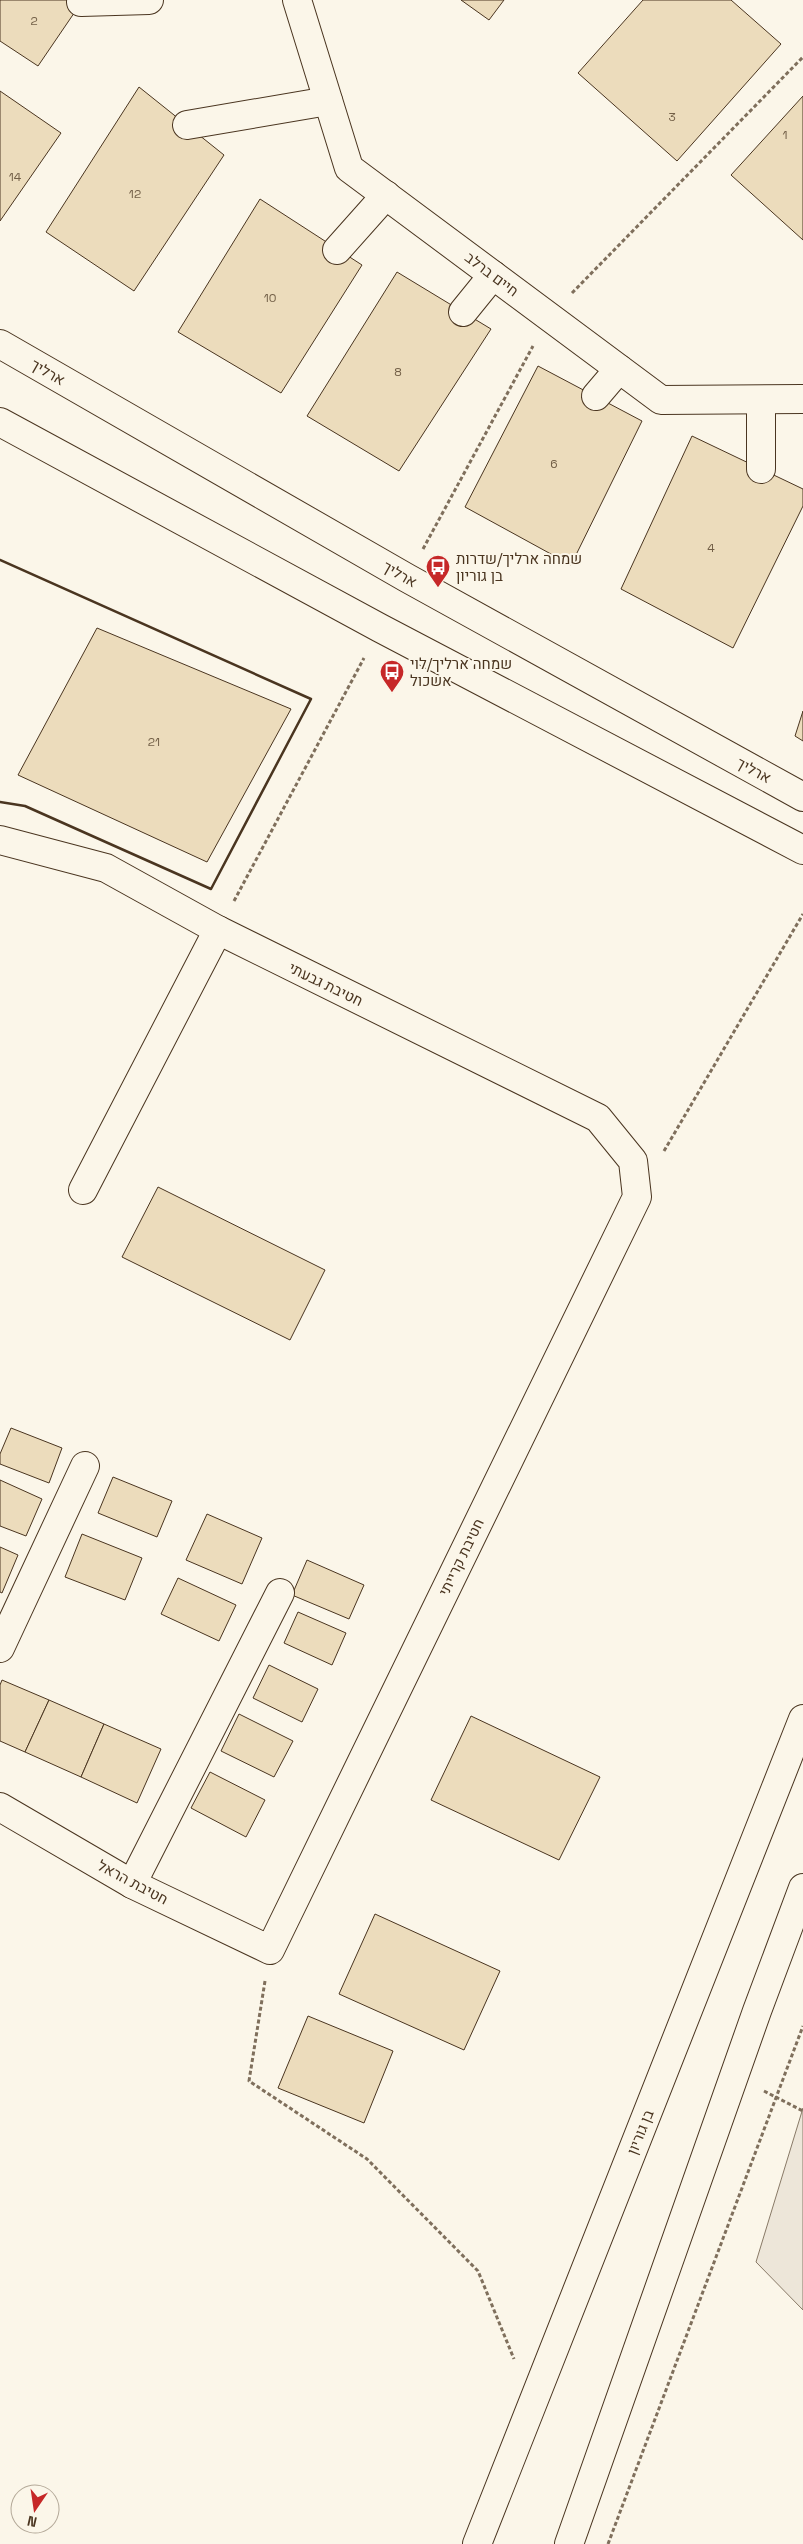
<svg xmlns="http://www.w3.org/2000/svg" width="803" height="2544" viewBox="0 0 803 2544" font-family="'Space Grotesk',Heebo,sans-serif">
<rect width="100%" height="100%" fill="#fbf6e9"/>
<polygon fill="#ede6d9" stroke="#887966" points="803,2108 803,2310 756,2262"/>
<g fill="#ecdcbc" stroke="#4a3520">
<polygon points="0,0 83,0 38,66 0,41"/>
<polygon points="461,0 504,0 489,20"/>
<polygon points="643,0 731,0 781,44 677,161 578,73"/>
<polygon points="139,87 224,155 134,291 46,232"/>
<polygon points="0,91 61,133 0,221"/>
<polygon points="803,96 803,240 731,175"/>
<polygon points="260,199 362,265 281,393 178,332"/>
<polygon points="397,272 491,329 399,471 307,416"/>
<polygon points="538,366 642,421 571,565 465,507"/>
<polygon points="692,436 803,489 803,506 733,648 621,589"/>
<polygon points="97,628 291,709 207,862 18,775"/>
<polygon points="803,711 803,741 795,736"/>
<polygon points="158,1187 325,1270 290,1340 122,1257"/>
<polygon points="11,1428 62,1448 49,1483 0,1464 0,1454"/>
<polygon points="113,1477 172,1501 157,1537 98,1513"/>
<polygon points="0,1480 42,1499 26,1536 0,1526"/>
<polygon points="207,1514 262,1538 242,1584 186,1560"/>
<polygon points="82,1534 142,1558 125,1600 65,1577"/>
<polygon points="0,1547 18,1555 2,1593 0,1592"/>
<polygon points="307,1560 364,1585 349,1619 292,1595"/>
<polygon points="178,1578 236,1605 219,1641 161,1614"/>
<polygon points="298,1612 346,1633 332,1665 284,1643"/>
<polygon points="269,1665 318,1689 302,1722 253,1698"/>
<polygon points="2,1680 49,1700 25,1752 0,1741 0,1685"/>
<polygon points="49,1700 104,1724 81,1777 25,1752"/>
<polygon points="239,1714 293,1741 274,1777 221,1751"/>
<polygon points="471,1716 600,1777 559,1860 431,1800"/>
<polygon points="104,1724 161,1749 137,1803 81,1777"/>
<polygon points="210,1772 265,1800 246,1837 191,1808"/>
<polygon points="375,1914 500,1971 464,2050 339,1994"/>
<polygon points="308,2016 393,2051 364,2123 278,2088"/>
</g>
<g fill="none" stroke-linecap="round" stroke-linejoin="round">
<defs>
<g id="minor">
<polyline points="297,0 349,168 661,400 803,399"/>
<polyline points="81,2 149,0"/>
<polyline points="187,125 328,101"/>
<polyline points="337,250 386,195"/>
<polyline points="463,312 493,275"/>
<polyline points="0,344 407,578 803,797"/>
<polyline points="596,396 619,369"/>
<polyline points="0,422 380,628 803,850"/>
<polyline points="761,469 761,400"/>
<polyline points="0,840 106,868 218,930 598,1118 633,1161 637,1197 270,1950 132,1884 0,1807"/>
<polyline points="83,1190 218,930"/>
<polyline points="0,1648 85,1466"/>
<polyline points="132,1884 280,1593"/>
</g>
<g id="major">
<polyline points="477,2544 803,1719"/>
<polyline points="569,2544 757,2011 803,1888"/>
</g>
</defs>
<use href="#minor" stroke="#4a3520" stroke-width="30"/>
<use href="#major" stroke="#4a3520" stroke-width="30"/>
<g stroke="#7f6f5c" stroke-width="3" stroke-dasharray="4 2.5" stroke-linecap="butt">
<polyline points="572,293 803,57"/>
<polyline points="423,549 533,346"/>
<polyline points="234,901 364,658"/>
<polyline points="664,1151 803,914"/>
<polyline points="265,1981 249,2081 367,2159 478,2271 514,2359"/>
<polyline points="764,2091 803,2111"/>
<polyline points="608,2544 803,2026"/>
</g>
<use href="#minor" stroke="#fbf6e9" stroke-width="28"/>
<use href="#major" stroke="#fbf6e9" stroke-width="28"/>
<polyline stroke="#4a3520" stroke-width="2.5" points="0,560 311,699 211,889 25,806 0,802"/>
</g>
<defs>
<symbol id="bus-pin" viewBox="-11 -11 22 30"><path d="M0 17L-7.5 6A9.5 9.5 0 1 1 7.5 6Z" fill="#c62828" stroke="#fbf6e9"/><path d="M-5-6H5V4H4V6H2V4H-2V6H-4V4H-5ZM-3.5-4V0h7V-4ZM-3.5 1.2v1.5H-2V1.2ZM2 1.2v1.5H3.5V1.2Z" fill="#fff"/></symbol>
</defs>
<g fill-rule="evenodd">
<use href="#bus-pin" x="424" y="553" width="28" height="38"/>
<use href="#bus-pin" x="378" y="658" width="28" height="38"/>
</g>
<g text-anchor="middle" dominant-baseline="central" stroke-width="4" stroke-linejoin="round" paint-order="stroke">
<g font-size="12" fill="#725f47">
<text x="34" y="21">2</text>
<text x="672" y="117">3</text>
<text x="785" y="135">1</text>
<text x="15" y="177">14</text>
<text x="135" y="194">12</text>
<text x="270" y="298">10</text>
<text x="398" y="372">8</text>
<text x="554" y="464">6</text>
<text x="711" y="548">4</text>
<text x="154" y="742">21</text>
</g>
<g font-size="15" fill="#4a3520" stroke="#fbf6e9">
<text transform="translate(492 274) rotate(37)">חיים ברלב</text>
<text transform="translate(48 372) rotate(30)">ארליך</text>
<text transform="translate(400 574) rotate(30)">ארליך</text>
<text transform="translate(754 770) rotate(29)">ארליך</text>
<text transform="translate(326 984) rotate(26)">חטיבת גבעתי</text>
<text transform="translate(461 1557) rotate(-64)">חטיבת קרייתי</text>
<text transform="translate(133 1882) rotate(28)">חטיבת הראל</text>
<text transform="translate(640 2132) rotate(-68)">בן גוריון</text>
</g>
<g font-size="15" fill="#4a3520" stroke="#fbf6e9" text-anchor="start">
<text x="456" y="558">שמחה ארליך/שדרות<tspan x="456" dy="17">בן גוריון</tspan></text>
<text x="410" y="663">שמחה ארליך/לוי<tspan x="410" dy="17">אשכול</tspan></text>
</g>
</g>
<g transform="translate(35 2509) rotate(193)"><circle r="24" fill="#fbf6e9" stroke="#b4a999"/>
<path d="M0-4L9 19L0 12L-9 19Z" fill="#c62828"/>
<text y="-8" font-size="14" font-weight="bold" text-anchor="middle" fill="#4a3520">N</text>
</g>
</svg>
